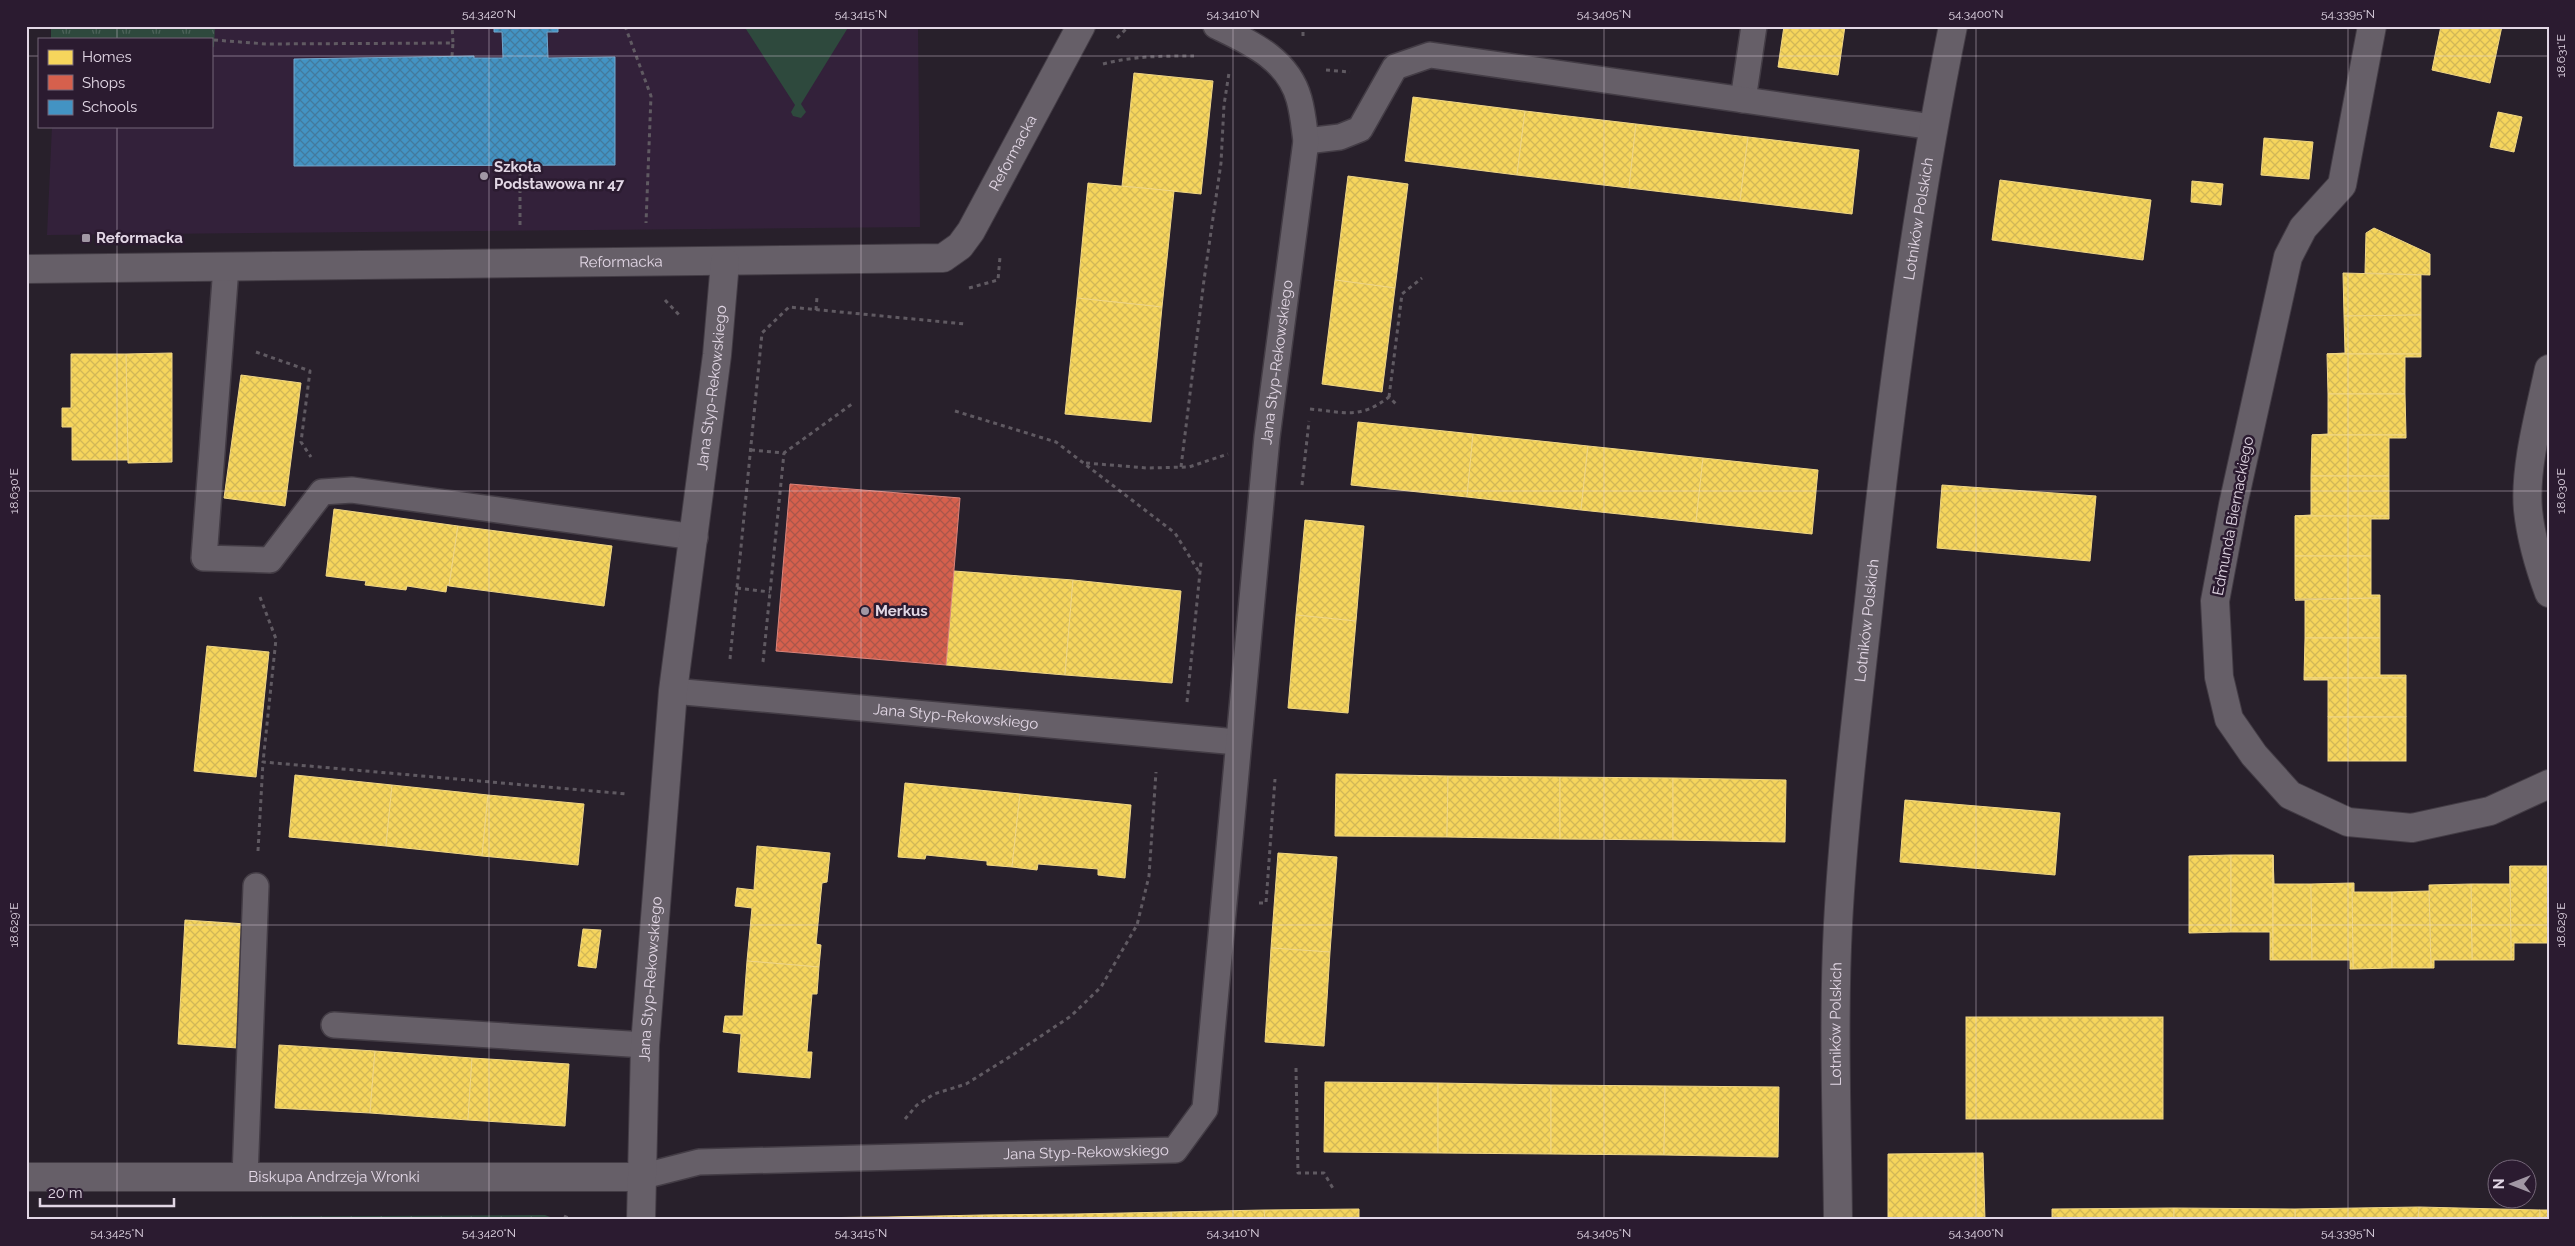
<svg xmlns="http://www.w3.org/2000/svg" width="2575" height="1246" viewBox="0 0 2575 1246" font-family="Raleway,sans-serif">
<defs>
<pattern id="park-tufts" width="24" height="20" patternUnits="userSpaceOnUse" patternTransform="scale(1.25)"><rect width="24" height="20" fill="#2e493d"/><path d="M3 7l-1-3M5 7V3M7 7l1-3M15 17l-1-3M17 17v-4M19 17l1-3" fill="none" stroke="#4c6259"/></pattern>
<pattern id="homes-cross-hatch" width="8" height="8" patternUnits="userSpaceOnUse" patternTransform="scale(1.25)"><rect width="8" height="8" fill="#f6d55c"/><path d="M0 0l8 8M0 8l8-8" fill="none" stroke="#d2b757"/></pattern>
<pattern id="shops-cross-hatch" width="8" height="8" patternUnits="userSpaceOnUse" patternTransform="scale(1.25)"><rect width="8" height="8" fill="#d6604d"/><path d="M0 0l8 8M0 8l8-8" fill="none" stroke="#aa564b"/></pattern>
<pattern id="schools-cross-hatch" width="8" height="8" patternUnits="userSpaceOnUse" patternTransform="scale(1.25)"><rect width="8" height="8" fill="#4393c3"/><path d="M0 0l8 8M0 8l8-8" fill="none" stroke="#437a9d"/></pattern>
</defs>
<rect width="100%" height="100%" fill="#28202b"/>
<polygon fill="#33213a" points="51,26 918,26 920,227 47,235 52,126 211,126 211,39 51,39"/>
<polygon fill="#2e493d" points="744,26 849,26 801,104 806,112 801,118 793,116 791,112 795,105"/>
<g fill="url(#park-tufts)">
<polygon points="51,26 215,26 214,47 211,47 211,39 51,39"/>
<polygon points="545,1215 558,1220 210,1220 210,1217"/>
</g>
<g fill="url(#homes-cross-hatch)" stroke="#f0d685">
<polygon points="1784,26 1845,26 1838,75 1778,67"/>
<polygon points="2441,26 2502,26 2490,83 2432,70"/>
<polygon points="1134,73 1213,81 1201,194 1122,186"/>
<polygon points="1413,97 1525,111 1517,175 1405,161"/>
<polygon points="1525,111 1636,124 1629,188 1517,175"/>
<polygon points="2498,112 2522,117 2514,152 2490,147"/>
<polygon points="1636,124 1748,137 1740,201 1629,188"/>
<polygon points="1748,137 1859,150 1852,214 1740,201"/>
<polygon points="2264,138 2313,142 2309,179 2261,175"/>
<polygon points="1348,176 1408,184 1395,288 1335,280"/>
<polygon points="2000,180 2151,200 2143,260 1992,240"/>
<polygon points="2192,181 2223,184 2221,205 2191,202"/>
<polygon points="1088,183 1174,191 1162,307 1077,298"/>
<polygon points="2374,228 2430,254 2430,275 2365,273 2366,233"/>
<polygon points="2343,273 2421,275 2421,315 2344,316"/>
<polygon points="1335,280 1395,288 1382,392 1322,384"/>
<polygon points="1077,298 1162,307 1151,422 1065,414"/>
<polygon points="2421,315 2421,354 2327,354 2345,353 2344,316"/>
<polygon points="172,353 172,462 128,463 126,354"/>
<polygon points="71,354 126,354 128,460 72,460 72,427 62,427 62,408 71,408"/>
<polygon points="2327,354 2421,354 2421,357 2405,357 2405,394 2328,394"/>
<polygon points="241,375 301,383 285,506 224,498"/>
<polygon points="2328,394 2405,394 2406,435 2312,435 2328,434"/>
<polygon points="1358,422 1473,434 1467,497 1351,485"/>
<polygon points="1473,434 1588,446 1581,510 1467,497"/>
<polygon points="2312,435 2406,435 2406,438 2389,438 2389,476 2311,476"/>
<polygon points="1588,446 1703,458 1696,522 1581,510"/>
<polygon points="1703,458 1818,470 1812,534 1696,522"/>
<polygon points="2311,476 2389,476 2389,516 2295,516 2311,515"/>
<polygon points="1942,485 2096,496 2090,561 1937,548"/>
<polygon points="334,509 458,526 449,586 447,585 446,592 407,586 406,590 365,585 366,581 326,576"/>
<polygon points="2295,516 2389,516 2389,519 2371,519 2371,556 2295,556"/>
<polygon points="1305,520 1364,526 1356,621 1296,615"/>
<polygon points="458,526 612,546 604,606 449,586"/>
<polygon points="2295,556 2371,556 2371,595 2380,595 2380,598 2295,599"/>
<polygon points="954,571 1073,580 1065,675 946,665"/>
<polygon points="1073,580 1181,591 1172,683 1065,675"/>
<polygon points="2380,598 2380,638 2305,638 2305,600 2295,600"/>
<polygon points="1296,615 1356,621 1348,713 1288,708"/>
<polygon points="2305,638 2380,638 2380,675 2406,675 2406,678 2304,678"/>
<polygon points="207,646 269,652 256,777 194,771"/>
<polygon points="2304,678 2406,678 2406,717 2328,717 2328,680 2304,680"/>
<rect x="2328" y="717" width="78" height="44"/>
<polygon points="1336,774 1448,776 1447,837 1335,836"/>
<polygon points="295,775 392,785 386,846 289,837"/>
<polygon points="1448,776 1560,777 1560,839 1447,837"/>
<polygon points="1560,777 1673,778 1673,840 1560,839"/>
<polygon points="1673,778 1786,780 1785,842 1673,840"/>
<polygon points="905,783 1020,794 1012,867 987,865 987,861 926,855 925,859 898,857"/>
<polygon points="392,785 488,795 482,856 386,846"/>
<polygon points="1020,794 1131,805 1125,878 1098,875 1098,869 1038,864 1037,870 1012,867"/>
<polygon points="488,795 584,804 578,865 482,856"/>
<polygon points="1905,800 2060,813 2055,875 1900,862"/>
<polygon points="757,846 830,853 827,882 822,883 816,944 821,945 819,967 747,961 752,908 735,906 737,888 754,890"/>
<polygon points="1278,853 1337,857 1330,952 1271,948"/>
<polygon points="2231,855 2231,932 2189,933 2189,856"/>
<polygon points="2231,855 2273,855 2273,960 2270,960 2270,932 2231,932"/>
<polygon points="2273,855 2274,884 2311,884 2312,960 2273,960"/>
<polygon points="2510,866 2549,866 2549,943 2514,943 2514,960 2511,960"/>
<polygon points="2510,866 2511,960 2472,960 2471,884 2510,884"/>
<polygon points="2352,883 2354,883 2354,892 2392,892 2392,968 2353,969"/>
<polygon points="2352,883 2353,969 2350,969 2350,960 2312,960 2311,884"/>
<polygon points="2471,884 2472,960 2434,960 2434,968 2431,968 2429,885"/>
<polygon points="2429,891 2431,968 2392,968 2392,892"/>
<polygon points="185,920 246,924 238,1048 178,1044"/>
<polygon points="583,929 601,930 596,968 578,966"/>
<polygon points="1271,948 1330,952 1324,1046 1265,1042"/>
<polygon points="747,961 819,967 817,994 812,994 807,1052 812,1052 810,1078 738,1072 741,1034 723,1032 725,1016 743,1016"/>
<rect x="1966" y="1017" width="197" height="102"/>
<polygon points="279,1045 375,1051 370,1113 275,1108"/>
<polygon points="375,1051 472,1058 468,1120 370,1113"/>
<polygon points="472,1058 569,1064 565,1126 468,1120"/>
<polygon points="1325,1082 1438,1083 1438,1153 1324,1152"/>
<polygon points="1438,1083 1551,1085 1551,1154 1438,1153"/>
<polygon points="1551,1085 1665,1086 1664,1155 1551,1154"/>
<polygon points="1665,1086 1779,1087 1778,1157 1664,1155"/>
<polygon points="1983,1153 1985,1220 1888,1220 1888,1154"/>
<polygon points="2419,1207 2540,1210 2540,1220 2418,1220"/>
<polygon points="2419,1207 2418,1220 2295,1220 2295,1209"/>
<polygon points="2174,1208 2174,1220 2052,1220 2052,1209"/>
<polygon points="2174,1208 2295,1209 2295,1220 2174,1220"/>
<polygon points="1359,1209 1359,1220 1265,1220 1264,1210"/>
<polygon points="1264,1210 1265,1220 1171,1220 1171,1212"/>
<rect x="2540" y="1210" width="9" height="10"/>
<polygon points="1171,1212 1171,1220 1076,1220 1076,1214"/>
<polygon points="1076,1214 1076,1220 982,1220 982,1215"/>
<polygon points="982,1215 982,1220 888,1220 888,1217"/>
<polygon points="888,1217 888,1220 794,1220 794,1218"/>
<polygon points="794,1218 794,1220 699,1220"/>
</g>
<polygon fill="url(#shops-cross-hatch)" stroke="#da847b" points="790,484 960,498 946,665 776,651"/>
<polygon fill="url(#schools-cross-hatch)" stroke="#73a7cd" points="494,26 558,26 558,32 547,32 548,58 615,57 615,165 294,166 294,59 474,56 474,58 503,58 502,32 494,32"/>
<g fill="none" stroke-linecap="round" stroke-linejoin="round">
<defs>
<g id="lane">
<polyline points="1743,100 1754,26"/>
<polyline points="1306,141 1340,137 1360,129 1395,67 1430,55 1933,127"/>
<polyline points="226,267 204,558 270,560 322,492 352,490 695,537"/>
<path id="s1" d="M673,691L1237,742"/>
<polyline points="334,1025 645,1045"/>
<polyline points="245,1177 256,886"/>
<path id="s2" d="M640,1177L699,1162L1175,1150L1205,1109L1267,437L1306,141C1304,127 1303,113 1299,99C1288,59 1251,43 1216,26"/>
</g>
<g id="street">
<polyline points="2372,26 2342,185 2303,228 2288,257 2233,505 2215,601 2219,677 2229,719 2254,755 2290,795 2348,822 2412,828 2490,811 2549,784"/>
<path id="s3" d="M26,269L943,258L960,246L971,231L1081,26"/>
<path d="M2549,369C2540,411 2524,468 2528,510C2531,539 2539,566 2549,593"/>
<path id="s4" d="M26,1177H640"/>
<path id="s5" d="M641,1220L645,1045L673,691L717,355L725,262"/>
<path id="s6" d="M1838,1220C1837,1121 1833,1022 1838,924C1844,813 1858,703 1870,593C1890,404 1915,213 1953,26"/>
</g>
</defs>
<use href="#lane" stroke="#433c45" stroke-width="28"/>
<use href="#street" stroke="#433c45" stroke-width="30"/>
<g stroke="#605a62" stroke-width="3" stroke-dasharray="4 4" stroke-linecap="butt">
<polyline points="625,26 651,96 646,223"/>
<polyline points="1303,36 1303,26"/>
<polyline points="1117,38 1129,26"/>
<polyline points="214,40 266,44 453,43 452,26"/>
<polyline points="452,56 453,43"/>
<path d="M1103,64C1133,56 1163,56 1194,56"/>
<polyline points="1326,70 1350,72"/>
<polyline points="520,165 520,225"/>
<polyline points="969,288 998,280 1000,257"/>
<polyline points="665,300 681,317"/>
<polyline points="816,310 817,297"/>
<polyline points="256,352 310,371 301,442 311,457"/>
<polyline points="1389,397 1402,294 1422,278"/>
<path d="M1310,409C1344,412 1359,420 1389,397L1398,406"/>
<polyline points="955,411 1056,442 1175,533 1199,572"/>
<polyline points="751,450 784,453 852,404"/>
<polyline points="1086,463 1147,468 1189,467 1228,454"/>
<polyline points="1181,467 1204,280 1221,163 1224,105 1229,73"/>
<polyline points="1302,485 1309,421"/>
<polyline points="737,588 770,592"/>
<polyline points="260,597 276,639 263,762"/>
<polyline points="730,659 762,333 789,307 965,324"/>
<polyline points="763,662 784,453"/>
<polyline points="1187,702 1201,562"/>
<polyline points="258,851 263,762 627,794"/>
<polyline points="1259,903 1266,903 1275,779"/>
<polyline points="1296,1068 1298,1173 1324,1173 1334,1190"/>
<polyline points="905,1119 917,1105 934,1094 966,1084 1011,1056 1071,1016 1101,987 1137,925 1149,876 1156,772"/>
<polyline points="564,1216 573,1220"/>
</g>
<use href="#lane" stroke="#665f68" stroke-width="25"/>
<use href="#street" stroke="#665f68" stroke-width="28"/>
</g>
<path fill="none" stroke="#e2d7e5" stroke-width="1" stroke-opacity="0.45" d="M117,26V39M489,26V1220M861,26V1220M1233,26V1220M1604,26V1220M1976,26V1220M2348,26V1220M26,56H39M211,56H2549M117,126V1220M26,491H2549M26,925H2549"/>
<g fill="#a197a4" stroke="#2b1b30" stroke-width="2">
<circle cx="484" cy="176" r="5"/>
<rect x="81" y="233" width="10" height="10" rx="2.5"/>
<circle cx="865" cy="611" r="5"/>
</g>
<g text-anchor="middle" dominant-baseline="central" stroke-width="5" stroke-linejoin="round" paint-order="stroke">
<g font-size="15" fill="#e2d7e5" stroke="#2b1b30">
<text stroke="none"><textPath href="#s3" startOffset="1045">Reformacka</textPath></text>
<text stroke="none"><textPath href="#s6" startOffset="1006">Lotników Polskich</textPath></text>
<text stroke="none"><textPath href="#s3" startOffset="595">Reformacka</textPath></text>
<text stroke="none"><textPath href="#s2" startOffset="1338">Jana Styp-Rekowskiego</textPath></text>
<text stroke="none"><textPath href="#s5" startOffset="836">Jana Styp-Rekowskiego</textPath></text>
<text transform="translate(2233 516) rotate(-79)">Edmunda Biernackiego</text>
<text stroke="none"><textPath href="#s6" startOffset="601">Lotników Polskich</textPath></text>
<text stroke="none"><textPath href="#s1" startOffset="284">Jana Styp-Rekowskiego</textPath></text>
<text stroke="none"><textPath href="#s5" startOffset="241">Jana Styp-Rekowskiego</textPath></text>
<text stroke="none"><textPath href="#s6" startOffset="196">Lotników Polskich</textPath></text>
<text stroke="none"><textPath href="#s2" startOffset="448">Jana Styp-Rekowskiego</textPath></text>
<text stroke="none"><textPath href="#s4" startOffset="308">Biskupa Andrzeja Wronki</textPath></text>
</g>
<g font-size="15" font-weight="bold" fill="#e2d7e5" stroke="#2b1b30" text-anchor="start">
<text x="494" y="167">Szkoła<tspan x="494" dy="17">Podstawowa nr 47</tspan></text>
<text x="96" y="238">Reformacka</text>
<text x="875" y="611">Merkus</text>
</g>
</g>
<rect width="2575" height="1246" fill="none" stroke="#2b1b30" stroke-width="55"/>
<rect x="38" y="38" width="175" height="90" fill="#2b1b30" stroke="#746678"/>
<rect x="48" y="50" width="25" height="15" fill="#f6d55c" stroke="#746678"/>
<text x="82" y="62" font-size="15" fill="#e2d7e5">Homes</text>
<rect x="48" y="75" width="25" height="15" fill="#d6604d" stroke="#746678"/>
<text x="82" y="88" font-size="15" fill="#e2d7e5">Shops</text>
<rect x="48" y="100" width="25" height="15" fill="#4393c3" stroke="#746678"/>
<text x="82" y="112" font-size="15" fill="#e2d7e5">Schools</text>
<g transform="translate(2512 1184) rotate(270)"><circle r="24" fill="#2b1b30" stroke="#746678"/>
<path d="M0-4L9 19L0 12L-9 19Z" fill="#a197a4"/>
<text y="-8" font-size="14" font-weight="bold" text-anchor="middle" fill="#e2d7e5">N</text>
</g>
<path d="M40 1198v8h134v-8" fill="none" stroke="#e2d7e5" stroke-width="2.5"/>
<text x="48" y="1198" font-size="15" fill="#e2d7e5" stroke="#2b1b30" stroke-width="4" paint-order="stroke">20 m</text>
<rect x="28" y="28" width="2520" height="1190" fill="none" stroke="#e2d7e5" stroke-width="2"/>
<g font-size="12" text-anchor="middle" fill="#e2d7e5">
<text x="489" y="18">54.3420°N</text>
<text x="861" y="18">54.3415°N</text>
<text x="1233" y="18">54.3410°N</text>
<text x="1604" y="18">54.3405°N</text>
<text x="1976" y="18">54.3400°N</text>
<text x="2348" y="18">54.3395°N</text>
<text transform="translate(2561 56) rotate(-90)" y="4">18.631°E</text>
<text transform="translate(2561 491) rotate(-90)" y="4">18.630°E</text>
<text transform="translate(14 491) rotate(-90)" y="4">18.630°E</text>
<text transform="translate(2561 925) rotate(-90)" y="4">18.629°E</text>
<text transform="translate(14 925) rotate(-90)" y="4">18.629°E</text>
<text x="117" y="1237">54.3425°N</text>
<text x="489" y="1237">54.3420°N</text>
<text x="861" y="1237">54.3415°N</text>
<text x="1233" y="1237">54.3410°N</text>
<text x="1604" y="1237">54.3405°N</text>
<text x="1976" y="1237">54.3400°N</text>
<text x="2348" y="1237">54.3395°N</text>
</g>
</svg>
